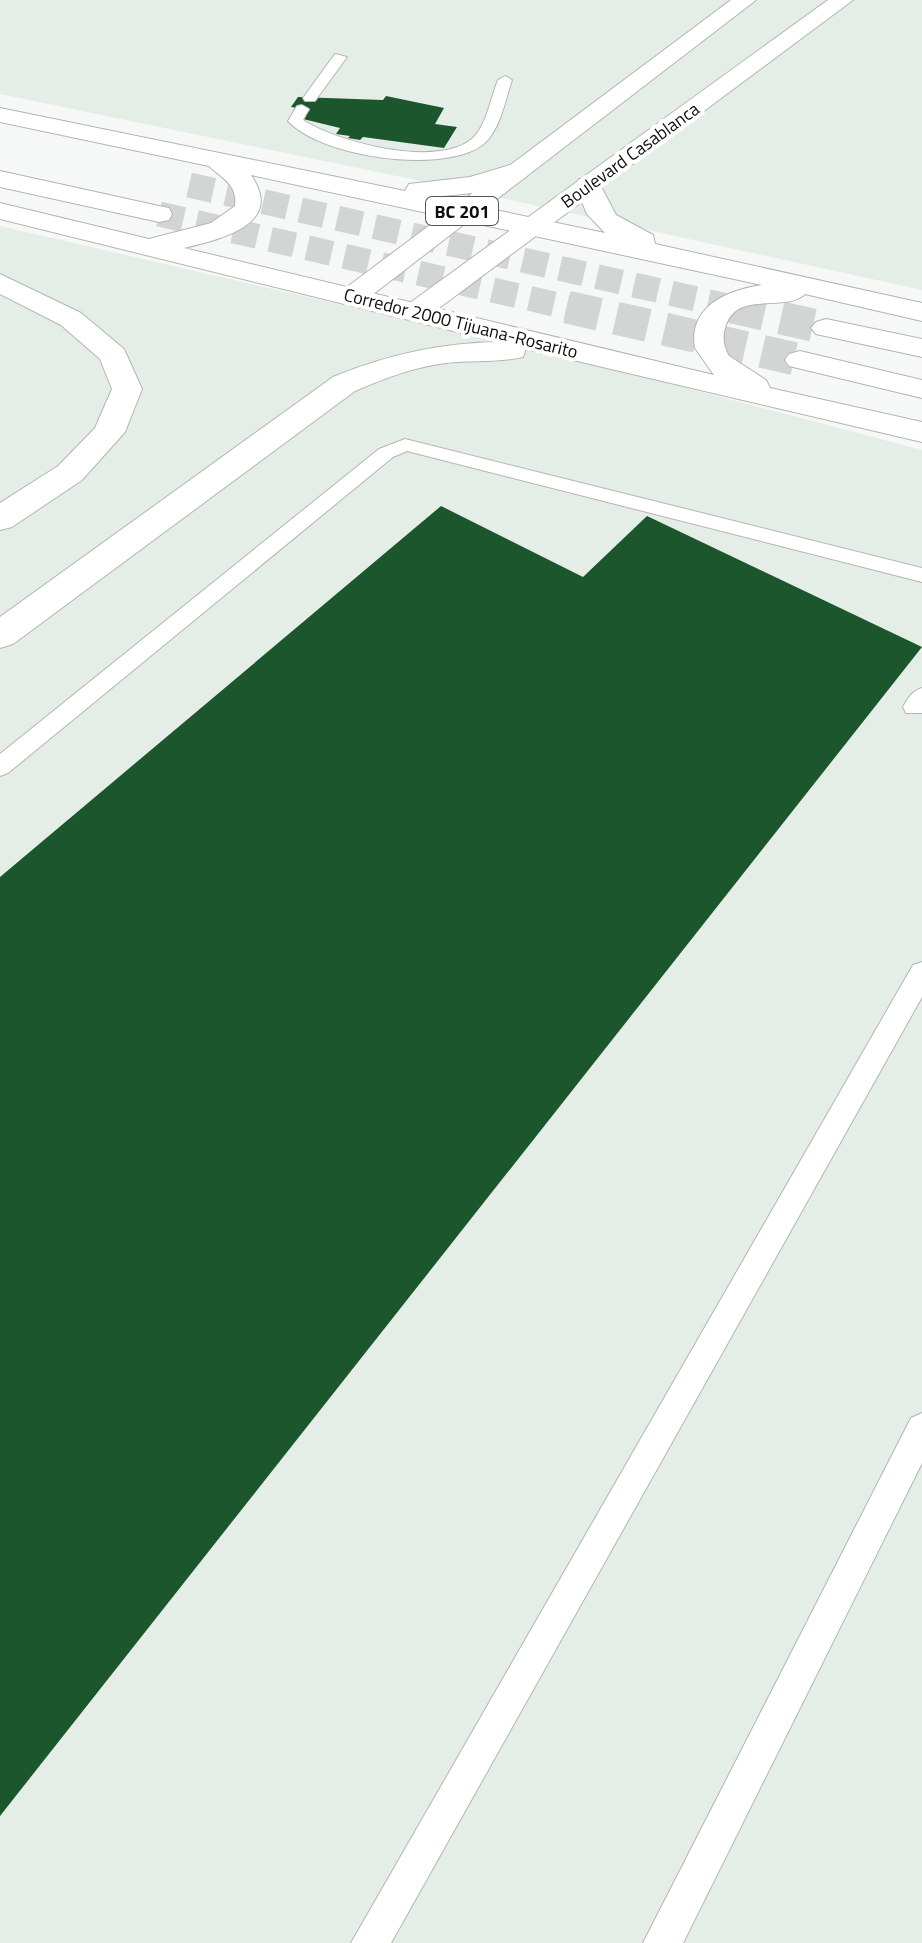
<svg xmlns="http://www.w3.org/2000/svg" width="922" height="1943" viewBox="0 0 922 1943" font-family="'Titillium Web',sans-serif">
<rect width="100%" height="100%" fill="#f5f8f6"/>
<g fill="#e5eee6">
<polygon points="0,0 922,0 922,290 455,188 0,94"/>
<polygon points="0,226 584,361 922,450 922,1943 0,1943"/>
</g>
<g fill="#1c562d">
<polygon points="386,96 444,108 435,124 457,127 444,148 363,137 360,140 348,138 350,136 336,134 340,128 303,119 310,110 291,107 298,97 383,100"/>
<polygon points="441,506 583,577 647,516 922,647 0,1816 0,877"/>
</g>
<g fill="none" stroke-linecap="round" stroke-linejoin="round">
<g stroke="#d2d5d3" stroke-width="25" stroke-dasharray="25 13" stroke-linecap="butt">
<polyline points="189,185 741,309"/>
<polyline points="159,214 576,309"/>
</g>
<g stroke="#d2d5d3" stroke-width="33" stroke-dasharray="33 17" stroke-linecap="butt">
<polyline points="567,307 800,360"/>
<polyline points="732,307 826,328"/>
</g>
<defs>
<g id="lane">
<polygon points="335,54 347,57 315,101 305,101 303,98"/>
<path d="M505,76L512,80C505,100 500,133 481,146C440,174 321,157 288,121L297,106L302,105L309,109L303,120C337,142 440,170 474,137C487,123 491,97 498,80Z"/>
<polygon points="405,439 922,568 922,582 407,451 393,457 8,773 0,776 0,754 379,449"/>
<path d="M922,688V713H906L903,707C908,698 912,691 922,688Z"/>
<polygon points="922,962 922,997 391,1943 351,1943 913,965"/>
<polygon points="922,1413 922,1463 683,1943 643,1943 911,1418"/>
</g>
<g id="primary">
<polygon points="731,0 756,0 363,302 343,302 339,296 343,290"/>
<polygon points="828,0 853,0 427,317 407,317 402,311 407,305"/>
</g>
<g id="highway">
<path d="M0,108L405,191L409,184L470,177L517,163L530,171L526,177L473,193L433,197L605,233L587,214L575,185L579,179H597L616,215L653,235L655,244L922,303V321L805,294C785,313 738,290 726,325C722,336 723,346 729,356L766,380L770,388L922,422V442L526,349L523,357C498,363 471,360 446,363C414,367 385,378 355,391L13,644L0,648V617L333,377C386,355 440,343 498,342L0,219V203L149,239L211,223L235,206C238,185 223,179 209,166L0,122ZM251,175L762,285C728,290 688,306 695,348L714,375L184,248C222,239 285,224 251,175Z"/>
<polygon points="0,171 159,206 169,208 172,214 169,220 159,222 0,187"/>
<polygon points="0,274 81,313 124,349 142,389 125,432 82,480 12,527 0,530 0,503 58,466 95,428 112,389 100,359 61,325 0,294"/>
<polygon points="826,319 922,339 922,357 816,334 811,328 816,322"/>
<polygon points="800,351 922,380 922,398 789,366 785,360 789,354"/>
</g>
</defs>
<use href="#lane" stroke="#b2b5b3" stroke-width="2"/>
<use href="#primary" stroke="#b2b5b3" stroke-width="2"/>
<use href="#highway" stroke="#b2b5b3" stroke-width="2"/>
<use href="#lane" fill="#fff" fill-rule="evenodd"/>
<use href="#primary" fill="#fff" fill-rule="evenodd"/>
<use href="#highway" fill="#fff" fill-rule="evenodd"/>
</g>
<g text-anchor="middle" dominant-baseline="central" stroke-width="8" stroke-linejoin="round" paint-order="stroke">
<g font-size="18" fill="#0d0e0d" stroke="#fff">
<text transform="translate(630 155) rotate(-36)">Boulevard Casablanca</text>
<text transform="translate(461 323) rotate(14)">Corredor 2000 Tijuana-Rosarito</text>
</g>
<rect fill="#fff" stroke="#565656" stroke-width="2" x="426" y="197" width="72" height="28" rx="6"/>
<g font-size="18" font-weight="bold" fill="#0d0e0d">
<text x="462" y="211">BC 201</text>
</g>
</g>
</svg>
